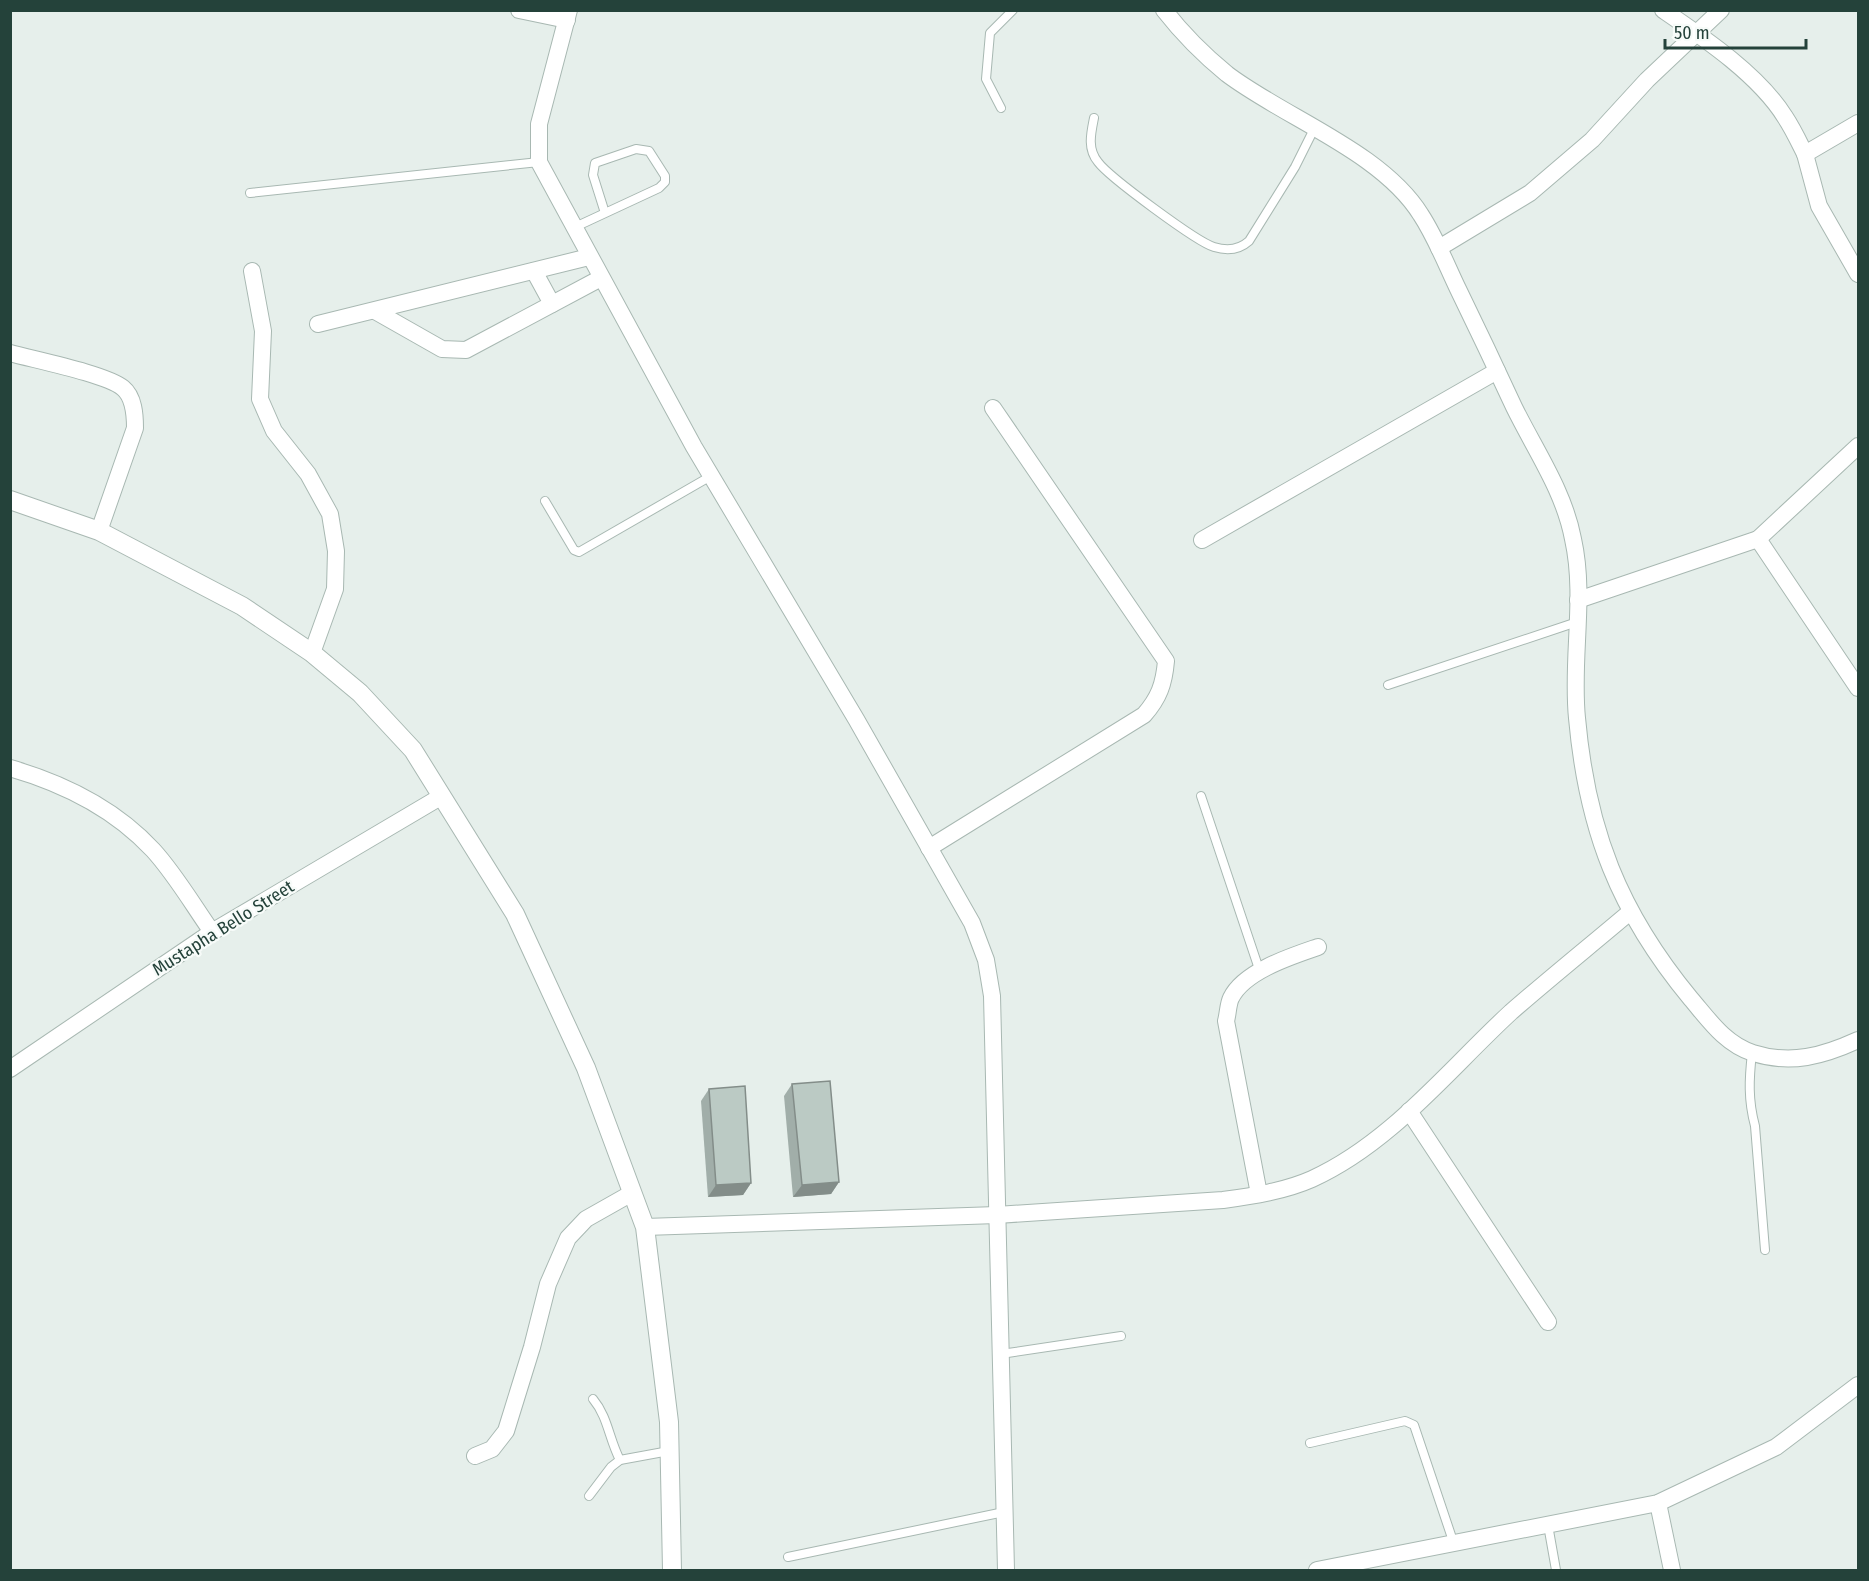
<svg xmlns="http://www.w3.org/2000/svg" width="1869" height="1581" viewBox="0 0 1869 1581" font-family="'Fira Sans Condensed',sans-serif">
<rect width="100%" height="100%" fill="#e6efeb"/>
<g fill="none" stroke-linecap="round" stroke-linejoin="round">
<defs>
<g id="service">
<polyline points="1001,108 986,79 990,33 1013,10"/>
<path d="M1094,118C1091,133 1087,149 1098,162C1109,177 1197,242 1214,247C1227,251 1239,250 1249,241L1295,167L1314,129"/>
<polyline points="250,193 539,162"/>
<polyline points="573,228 659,188 665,182 665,176 649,151 636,149 595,163 593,175 605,213"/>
<polyline points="545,501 574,550 579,552 711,476"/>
<polyline points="1388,685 1577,622"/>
<polyline points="1201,796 1260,972"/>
<path d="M1752,1053C1749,1079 1748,1100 1755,1126L1765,1250"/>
<polyline points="1001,1354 1121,1336"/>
<path d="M593,1399C608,1417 609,1439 620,1460"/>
<polyline points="1310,1443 1405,1421 1414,1425 1454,1544"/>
<polyline points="589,1496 611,1467 620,1460 669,1451"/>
<polyline points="1548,1525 1556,1570"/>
<polyline points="788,1557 1004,1512"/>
</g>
<g id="minor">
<polyline points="519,10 567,20"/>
<polyline points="569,10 539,124 539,162 694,447 856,719 972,923 986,960 992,996 1006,1570"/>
<path d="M1164,10C1182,33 1205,56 1227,74C1285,118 1382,152 1421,215C1436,238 1446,264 1458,289C1477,328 1496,368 1514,407C1535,450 1564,491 1573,539C1586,597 1571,659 1577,718C1587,830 1619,912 1691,999C1709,1020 1725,1044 1753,1053C1791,1065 1823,1056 1858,1040"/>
<path d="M1663,10C1704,38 1759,75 1785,117C1793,129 1799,142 1805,154L1858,123"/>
<polyline points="1805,154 1819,206 1858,274"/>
<polyline points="1439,248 1530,193 1592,140 1647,80 1721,10"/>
<polyline points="252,271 263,331 260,399 274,431 308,474 330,514 336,551 335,589 312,653"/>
<polyline points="534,271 552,304"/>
<polyline points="375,311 442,349 466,350 601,278"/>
<polyline points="318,324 589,257"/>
<path d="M10,353C35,360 106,374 123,388C134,397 135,415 135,428L99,531"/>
<polyline points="1758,539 1858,688"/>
<polyline points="1202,540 1497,371"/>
<polyline points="1578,600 1758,539 1858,446"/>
<path d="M10,768C62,783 115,809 153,850C175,874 193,905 212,932"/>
<path d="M929,848L1144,715C1159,698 1164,684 1166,661L993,408"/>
<polyline points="10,1069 212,932 442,796"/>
<polyline points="1409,1111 1548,1322"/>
<path d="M1259,1194L1226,1021C1228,1014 1228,1004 1231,998C1244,971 1292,956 1318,947"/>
<path d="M645,1227L997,1215L1223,1200C1253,1196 1285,1191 1312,1179C1391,1143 1448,1070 1511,1012C1550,978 1591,945 1630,912"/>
<polyline points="475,1456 492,1449 506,1431 532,1347 548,1284 568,1238 586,1219 632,1193"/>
<polyline points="1658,1503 1672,1570"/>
<polyline points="1317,1570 1658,1503 1776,1447 1858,1385"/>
</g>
<polyline id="tertiary" points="10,500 99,531 242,606 312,653 360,693 413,750 515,914 586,1068 645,1227 669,1422 672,1570"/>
</defs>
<use href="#service" stroke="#a8b8b2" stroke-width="10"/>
<use href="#minor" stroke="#a8b8b2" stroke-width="18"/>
<use href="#tertiary" stroke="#a8b8b2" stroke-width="20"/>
<use href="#service" stroke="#fff" stroke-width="8"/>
<use href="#minor" stroke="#fff" stroke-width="16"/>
<use href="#tertiary" stroke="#fff" stroke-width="18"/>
</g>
<g fill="#a1aea9">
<polygon points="792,1084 839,1182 831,1194 793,1197 784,1096"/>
<polygon points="709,1089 751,1183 743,1195 708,1197 701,1101"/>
</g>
<g fill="#838d89">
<polygon points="839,1182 831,1194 793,1197 802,1185"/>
<polygon points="751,1183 743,1195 708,1197 716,1185"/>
</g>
<g fill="#bbcac4" stroke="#838d89" stroke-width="1.5">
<polygon points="830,1081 839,1182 802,1185 792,1084"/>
<polygon points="745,1086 751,1183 716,1185 709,1089"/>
</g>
<g text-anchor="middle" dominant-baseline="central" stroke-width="4.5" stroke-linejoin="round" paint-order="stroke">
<g font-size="18" fill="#24423a" stroke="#f7fbf9">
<text transform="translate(223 928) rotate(-32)">Mustapha Bello Street</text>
</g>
</g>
<rect width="1869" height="1581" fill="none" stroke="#24423a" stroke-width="24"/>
<path d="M1665 39v9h141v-9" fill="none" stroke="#24423a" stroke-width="3"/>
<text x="1674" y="39" font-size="18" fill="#24423a" stroke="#f7fbf9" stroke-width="4.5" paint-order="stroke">50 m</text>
</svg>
